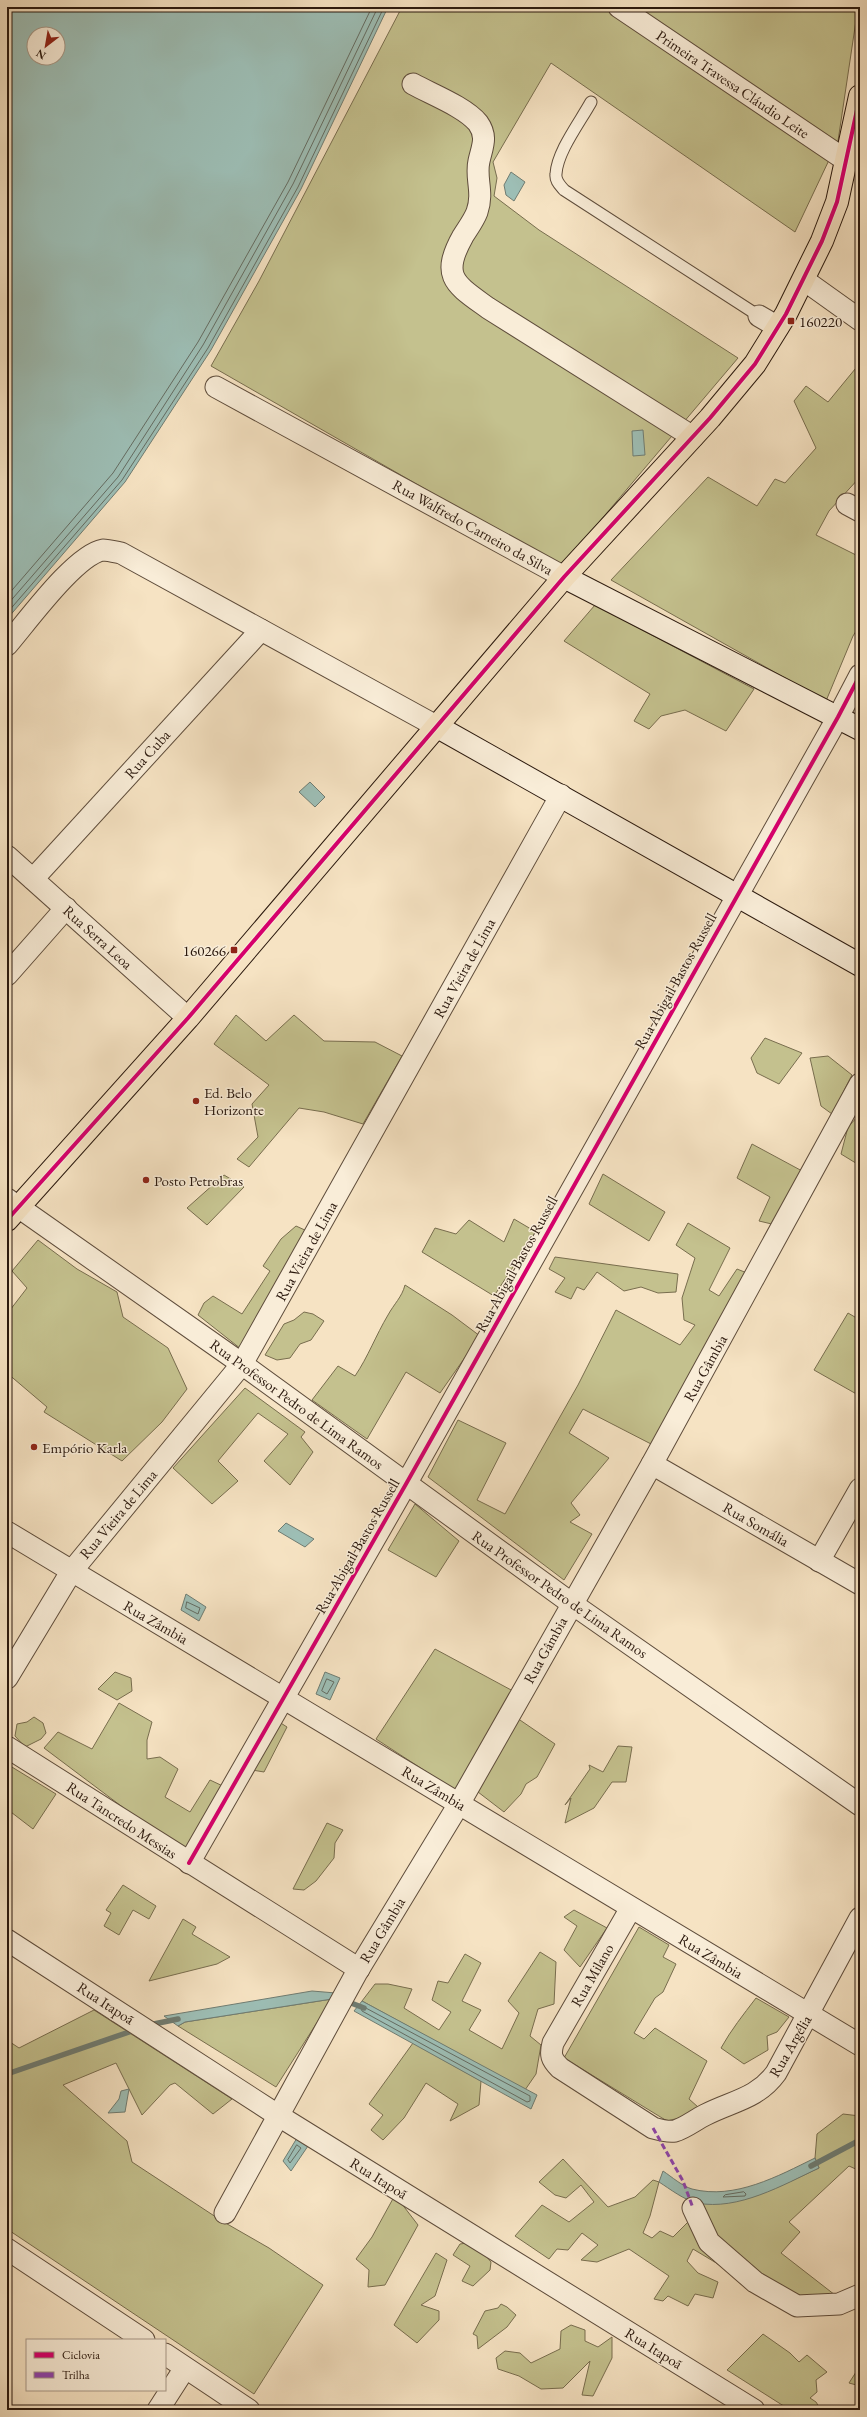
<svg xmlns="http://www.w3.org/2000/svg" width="867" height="2417" viewBox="0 0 867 2417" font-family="'EB Garamond',serif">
<rect width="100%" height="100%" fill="#f6e3c3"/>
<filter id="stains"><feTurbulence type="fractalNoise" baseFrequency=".005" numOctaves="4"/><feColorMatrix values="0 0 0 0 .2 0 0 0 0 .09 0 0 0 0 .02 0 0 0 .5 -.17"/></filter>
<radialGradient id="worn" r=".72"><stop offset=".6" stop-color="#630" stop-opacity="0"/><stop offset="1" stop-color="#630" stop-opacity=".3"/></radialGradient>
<g fill="#c4c18e" stroke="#786d4e">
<polygon points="402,7 858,7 838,141 795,232 551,63 493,162 497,178 494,196 539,230 738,358 561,567 211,366 259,281"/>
<polygon points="860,363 860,477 829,511 816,535 860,557 860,625 853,636 826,701 611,580 708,477 757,506 775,479 785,483 816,448 794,401 806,386 828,402"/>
<polygon points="595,605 754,689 726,731 685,710 661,716 649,729 634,721 650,694 564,641"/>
<polygon points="236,1015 266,1041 294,1015 324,1041 375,1042 402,1056 363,1124 324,1112 299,1108 249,1167 237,1159 258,1137 252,1104 269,1085 214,1044"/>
<polygon points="765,1038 802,1053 779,1084 757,1073 751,1058"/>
<polygon points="828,1056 852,1075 832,1114 821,1106 810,1058"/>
<polygon points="860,1114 860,1164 859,1165 841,1154 848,1127"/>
<polygon points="752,1144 804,1172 776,1225 759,1221 770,1197 737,1178"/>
<polygon points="603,1174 665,1212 649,1241 589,1204"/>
<polygon points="224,1175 244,1187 207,1225 187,1208"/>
<polygon points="514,1219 536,1232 494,1296 422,1252 435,1228 456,1234 469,1220 504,1242"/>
<polygon points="688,1223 730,1248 709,1290 719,1296 737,1269 747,1273 653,1445 583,1409 569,1433 609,1458 571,1503 580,1515 570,1522 592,1534 564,1580 428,1477 458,1420 506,1443 477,1500 505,1514 578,1385 616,1310 680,1345 695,1325 684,1320 682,1298 695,1258 676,1245"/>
<polygon points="296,1226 307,1231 241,1349 198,1315 204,1303 213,1296 242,1314 270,1271 263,1266 281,1239"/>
<polygon points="38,1240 77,1269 117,1292 123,1317 168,1348 187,1389 162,1422 122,1461 44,1412 47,1407 7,1373 7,1314 27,1288 12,1271"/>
<polygon points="555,1257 678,1274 676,1292 658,1293 641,1287 624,1291 597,1272 584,1290 577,1287 571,1299 555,1292 565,1278 549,1269"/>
<path d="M405,1285L452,1315L480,1336L440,1393L406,1372L367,1439L312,1400L338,1366L355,1376C368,1357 376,1335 388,1315C394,1304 402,1297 405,1285Z"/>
<polygon points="304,1312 313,1314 324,1321 311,1340 300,1344 290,1358 277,1360 265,1355 284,1324 294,1320"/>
<polygon points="848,1313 860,1320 860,1396 814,1370"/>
<polygon points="245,1388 305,1432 301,1437 313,1452 290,1485 264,1461 288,1434 258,1413 218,1461 238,1481 212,1504 173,1468"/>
<polygon points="415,1504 459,1541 436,1577 388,1550"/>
<polygon points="435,1649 513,1691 456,1791 376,1739"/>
<polygon points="115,1672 131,1678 132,1691 117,1700 98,1689"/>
<polygon points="119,1703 152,1722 147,1740 147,1759 160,1757 178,1769 165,1797 190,1812 210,1780 227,1788 188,1848 173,1845 44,1748 58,1732 92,1749"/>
<polygon points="34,1717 43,1723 46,1733 41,1739 25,1747 15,1736 17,1724 27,1722"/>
<polygon points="517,1718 555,1744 537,1777 526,1784 521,1794 504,1812 478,1792"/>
<polygon points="276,1720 287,1727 264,1772 252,1770"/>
<polygon points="618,1746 632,1747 626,1782 612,1782 594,1808 565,1823 571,1798 565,1805 590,1769 589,1765 603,1772"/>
<polygon points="7,1764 56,1794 33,1829 7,1809"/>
<polygon points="327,1823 343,1830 335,1843 334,1858 316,1881 304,1890 293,1889"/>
<polygon points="123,1885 156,1906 149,1919 133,1910 119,1935 104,1926 111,1913 106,1910"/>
<polygon points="574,1910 607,1928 580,1967 564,1950 577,1926 564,1917"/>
<polygon points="183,1919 196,1927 192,1934 230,1957 217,1964 149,1981"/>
<polygon points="639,1927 669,1945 663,1957 676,1964 663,1992 655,1998 634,2033 644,2039 655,2028 707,2061 689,2099 698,2107 683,2117 667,2121 564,2058"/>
<polygon points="540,1952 556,1962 554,2004 538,2009 530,2036 541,2045 536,2074 525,2090 362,2001 375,1984 388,1984 412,1989 404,2008 439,2030 451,2012 432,2000 438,1981 448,1983 465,1954 481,1963 462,2001 481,2010 469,2030 502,2049 519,2013 508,2001"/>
<path d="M756,1998L789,2017L777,2032L767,2036L768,2050L744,2064L721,2048C731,2030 743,2015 756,1998Z"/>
<polygon points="332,1999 276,2087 178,2026 185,2022"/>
<polygon points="94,2010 232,2099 213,2114 175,2083 170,2085 142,2115 116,2063 63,2085 127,2141 132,2162 222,2221 269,2248 323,2285 254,2394 7,2229 7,2040 19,2048"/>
<polygon points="413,2043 481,2081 479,2105 450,2121 458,2104 426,2083 404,2118 383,2140 371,2130 383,2115 369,2104"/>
<path d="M843,2114L860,2116V2171L849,2166L789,2222L800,2232L781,2253L835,2295L796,2301L713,2239L701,2203C750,2203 775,2188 819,2168L815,2158L817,2134Z"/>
<polygon points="563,2159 608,2207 635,2197 653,2180 659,2182 650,2216 643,2233 652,2238 660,2231 673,2237 692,2218 748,2282 693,2249 687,2261 698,2273 718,2282 713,2298 695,2294 688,2306 668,2296 663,2301 654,2299 669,2276 629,2249 597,2262 581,2260 598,2245 582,2233 568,2250 557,2249 549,2259 515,2236 542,2205 569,2222 594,2202 581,2185 566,2198 555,2195 539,2182"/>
<polygon points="395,2195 418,2225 385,2285 368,2287 369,2270 356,2259 372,2237"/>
<polygon points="467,2243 480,2249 491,2262 490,2270 473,2286 462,2281 470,2266 453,2255 460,2244"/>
<polygon points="436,2253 447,2260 435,2296 421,2305 439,2311 439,2320 417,2343 394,2325"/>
<polygon points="501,2304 507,2307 516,2315 507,2327 478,2349 477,2336 473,2334 485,2311 498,2308"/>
<polygon points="571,2325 585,2330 585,2341 598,2347 612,2337 612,2358 593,2396 582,2395 590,2361 563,2388 541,2389 519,2376 498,2369 496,2358 505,2351 520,2353 531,2363 560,2349 561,2331"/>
<polygon points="763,2334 790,2353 799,2362 807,2355 827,2372 816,2380 817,2392 810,2398 816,2402 821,2410 790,2410 727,2370"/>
<polygon points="860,2350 860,2386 849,2383 858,2369 858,2353"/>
</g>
<g fill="#9dbeb5" stroke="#6f7c72" fill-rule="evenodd">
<path d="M7,7H388L301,189L211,350L125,482L7,619ZM34,34H58V58H34Z"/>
<polygon points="511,172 525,182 514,201 506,195 504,185"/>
<polygon points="643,430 645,455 633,456 632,431"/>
<polygon points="310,782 325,797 315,807 299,792"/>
<polygon points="286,1523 314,1539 305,1547 278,1531"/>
<polygon points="186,1594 206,1607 199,1621 181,1610"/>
<polygon points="325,1672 340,1678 330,1700 316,1694"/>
<polygon points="312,1991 336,1993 332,1999 185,2022 178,2026 164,2016"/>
<polygon points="362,2001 537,2095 531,2109 354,2011"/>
<polygon points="129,2089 125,2112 108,2113 119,2099 121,2091"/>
<polygon points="297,2138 308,2146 291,2171 283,2161"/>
<path d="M815,2158L819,2168C783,2185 738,2211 697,2203C684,2200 670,2189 659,2182L663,2171C672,2177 682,2186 692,2189C735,2200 778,2176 815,2158Z"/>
</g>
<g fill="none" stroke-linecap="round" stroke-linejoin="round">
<g stroke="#646c62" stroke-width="1">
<polyline points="7,596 113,473 198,342 288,182 372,7"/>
<polyline points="7,605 118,477 203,345 293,184 378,7"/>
<polyline points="7,613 122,480 208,348 298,187 384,7"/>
<polygon points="187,1602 200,1608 198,1614 186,1608"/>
<polygon points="327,1679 334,1682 327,1694 322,1691"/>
<polygon points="364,2007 530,2096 530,2101 527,2102 362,2011 361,2008"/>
<polygon points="297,2145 301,2148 290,2163 288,2160"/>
<polygon points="744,2192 746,2194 745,2196 723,2197 725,2195"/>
</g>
<g stroke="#6f7c72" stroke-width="5.5">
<polyline points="346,2001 364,2008"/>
<polyline points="149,2025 178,2019"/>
<polyline points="7,2074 135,2030"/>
<polyline points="811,2166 860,2140"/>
</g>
<defs>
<path id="service" d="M591,102C580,122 557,152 556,174C555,181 560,185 564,190L759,316"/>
<g id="minor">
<polyline points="619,7 847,161"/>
<path d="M413,84C431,94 465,107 478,123C488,137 482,147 479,161C475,178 484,192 477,212C474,220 468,228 463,236C440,277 455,284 488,308L693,437"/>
<polyline points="804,280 860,320"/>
<polyline points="759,316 778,327"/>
<polyline points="216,387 564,577"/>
<polyline points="847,504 860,511"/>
<path d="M7,645C27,622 75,555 103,550C108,550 116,552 121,553L436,726"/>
<polyline points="7,856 188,1018"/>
<polyline points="33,879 261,630"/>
<polyline points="7,975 66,908"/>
<polyline points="7,1199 242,1364 571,1603 860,1805"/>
<polyline points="652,1464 860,1584"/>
<polyline points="7,1532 860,2045"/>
<polyline points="819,1561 860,1489"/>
<polyline points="7,1678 71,1572 242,1364 561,795"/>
<polyline points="7,1747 359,1969"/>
<polyline points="189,1863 406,1484 838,717 860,675"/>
<path d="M631,1908L553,2043C550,2055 551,2059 560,2068L653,2128C660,2130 668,2132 675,2131C685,2128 695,2120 705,2115C732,2101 757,2099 776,2073L860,1918"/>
<polyline points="7,1940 279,2116 754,2410"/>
<polyline points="693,2208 709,2242 755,2282 797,2306 839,2304 860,2295"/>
<polyline points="225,2213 357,1972 459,1804 652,1464 860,1084"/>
<polyline points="7,2249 144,2340"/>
<polyline points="165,2354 249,2410"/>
<polyline points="158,2410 185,2368"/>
</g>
<g id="secondary">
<polyline points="564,577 860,729"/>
<polyline points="436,726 860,965"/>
</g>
<polyline id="primary" points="7,1220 188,1018 564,577 710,418 755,364 786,314 822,241 837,202 860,96"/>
</defs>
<use href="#service" stroke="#5e4c3b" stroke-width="13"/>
<use href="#minor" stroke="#5e4c3b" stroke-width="23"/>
<use href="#secondary" stroke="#2b190e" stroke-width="24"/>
<use href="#primary" stroke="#2b190e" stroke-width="24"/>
<use href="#service" stroke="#f9edd8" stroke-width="11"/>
<use href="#minor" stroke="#f9edd8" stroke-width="21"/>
<use href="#secondary" stroke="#f9edd8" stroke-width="22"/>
<use href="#primary" stroke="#f6e3c3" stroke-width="22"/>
<polyline stroke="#8e44ad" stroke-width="3" stroke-dasharray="6 3" stroke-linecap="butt" points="653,2128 683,2181 693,2208"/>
<defs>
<g id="cycleway">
<polyline points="7,1220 188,1018 564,577 710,418 755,364 786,314 822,241 837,202 860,96"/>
<polyline points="189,1863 406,1484 838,717 860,675"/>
</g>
</defs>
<use href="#cycleway" stroke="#f9edd8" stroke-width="6"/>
<use href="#cycleway" stroke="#d6006c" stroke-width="4"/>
</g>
<g fill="#8f2418" stroke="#f9edd8" stroke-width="1.5">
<rect x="787" y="317" width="8" height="8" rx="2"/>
<rect x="230" y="946" width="8" height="8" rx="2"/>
<circle cx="196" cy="1101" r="4"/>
<circle cx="146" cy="1180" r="4"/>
<circle cx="34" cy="1447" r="4"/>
</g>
<g text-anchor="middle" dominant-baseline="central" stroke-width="3" stroke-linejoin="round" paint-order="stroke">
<g font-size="15" fill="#2b190e" stroke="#f9edd8">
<text transform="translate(733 84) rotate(34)">Primeira Travessa Cláudio Leite</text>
<text transform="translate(473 527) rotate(29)">Rua Walfredo Carneiro da Silva</text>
<text transform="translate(147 754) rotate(-48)">Rua Cuba</text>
<text transform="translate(98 937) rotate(42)">Rua Serra Leoa</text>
<text transform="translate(464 968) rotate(-61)">Rua Vieira de Lima</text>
<text transform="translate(675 981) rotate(-61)">Rua Abigail Bastos Russell</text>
<text transform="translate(306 1251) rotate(-61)">Rua Vieira de Lima</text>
<text transform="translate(516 1264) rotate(-61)">Rua Abigail Bastos Russell</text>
<text transform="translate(705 1368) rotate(-61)">Rua Gâmbia</text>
<text transform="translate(297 1404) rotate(36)">Rua Professor Pedro de Lima Ramos</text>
<text transform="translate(118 1514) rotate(-50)">Rua Vieira de Lima</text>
<text transform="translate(756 1524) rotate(30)">Rua Somália</text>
<text transform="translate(357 1546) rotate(-60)">Rua Abigail Bastos Russell</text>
<text transform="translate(560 1594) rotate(35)">Rua Professor Pedro de Lima Ramos</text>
<text transform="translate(156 1622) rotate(30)">Rua Zâmbia</text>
<text transform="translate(545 1650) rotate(-61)">Rua Gâmbia</text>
<text transform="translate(434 1788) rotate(31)">Rua Zâmbia</text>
<text transform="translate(122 1820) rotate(33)">Rua Tancredo Messias</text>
<text transform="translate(382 1930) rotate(-59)">Rua Gâmbia</text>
<text transform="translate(711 1956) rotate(31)">Rua Zâmbia</text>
<text transform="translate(592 1975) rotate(-60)">Rua Milano</text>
<text transform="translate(106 2003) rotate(33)">Rua Itapoã</text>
<text transform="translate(790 2046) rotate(-60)">Rua Argélia</text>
<text transform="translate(379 2178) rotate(32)">Rua Itapoã</text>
<text transform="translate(654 2348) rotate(32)">Rua Itapoã</text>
</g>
<g font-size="15" fill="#2b190e" stroke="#f9edd8" text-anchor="start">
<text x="799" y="321">160220</text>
<text x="226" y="950" text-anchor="end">160266</text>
<text x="204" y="1092">Ed. Belo<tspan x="204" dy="17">Horizonte</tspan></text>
<text x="154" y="1180">Posto Petrobras</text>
<text x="42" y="1447">Empório Karla</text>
</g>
</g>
<rect width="867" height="2417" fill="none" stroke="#f6e3c3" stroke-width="24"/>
<rect x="8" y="8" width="851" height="2401" fill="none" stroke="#2b190e" stroke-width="2"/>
<rect x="12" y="12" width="843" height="2393" fill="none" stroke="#2b190e"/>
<rect x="26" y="2339" width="140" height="52" fill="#f9edd8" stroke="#a79887"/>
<rect x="34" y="2352" width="20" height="6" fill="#d6006c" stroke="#a79887"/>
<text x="62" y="2359" font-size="12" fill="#2b190e">Ciclovia</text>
<rect x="34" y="2372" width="20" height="6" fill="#8e44ad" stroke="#a79887"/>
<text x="62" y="2379" font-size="12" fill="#2b190e">Trilha</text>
<g transform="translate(46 46) rotate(211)"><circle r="19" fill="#f9edd8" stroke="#a79887"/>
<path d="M0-3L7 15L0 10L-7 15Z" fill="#8f2418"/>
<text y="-6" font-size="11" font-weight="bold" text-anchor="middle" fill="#2b190e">N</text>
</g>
<rect width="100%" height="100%" filter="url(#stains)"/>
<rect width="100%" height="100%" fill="url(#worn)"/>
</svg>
